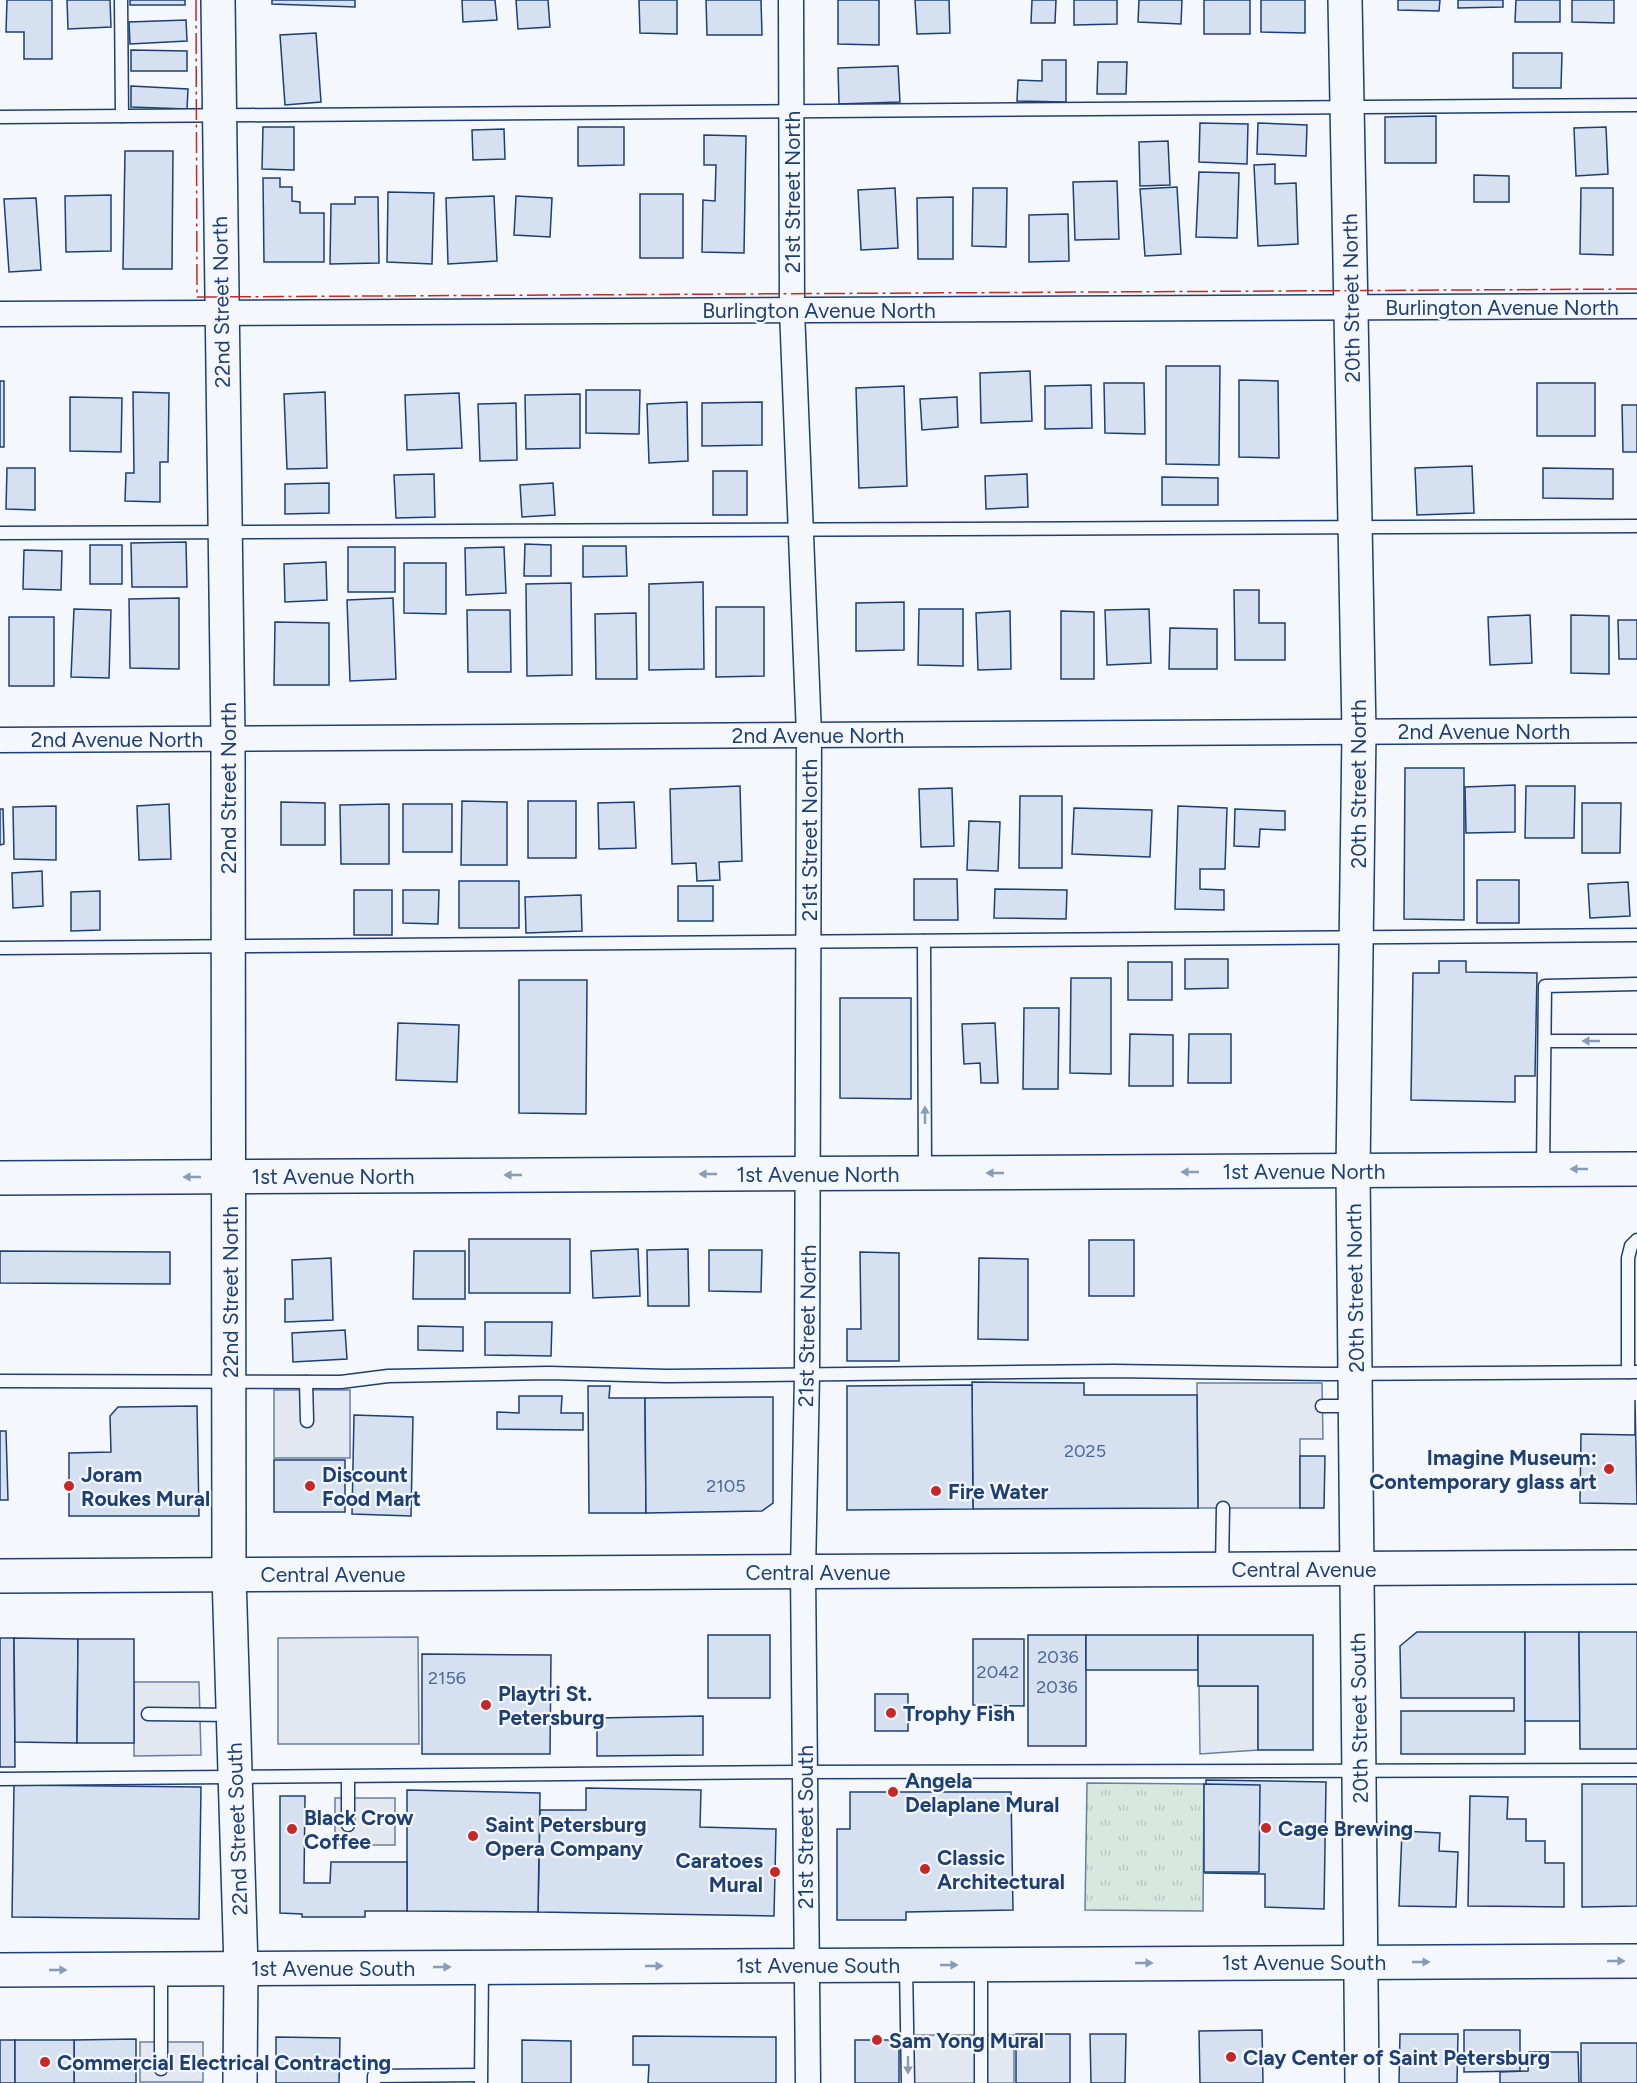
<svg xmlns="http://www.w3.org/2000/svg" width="1637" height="2083" viewBox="0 0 1637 2083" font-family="Figtree,sans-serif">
<defs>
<pattern id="grass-tufts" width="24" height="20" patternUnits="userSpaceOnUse" patternTransform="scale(1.5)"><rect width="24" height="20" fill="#d7e8df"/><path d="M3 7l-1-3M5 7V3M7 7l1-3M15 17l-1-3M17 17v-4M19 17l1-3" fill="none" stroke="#b8c8c3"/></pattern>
</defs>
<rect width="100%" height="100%" fill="#f4f7fb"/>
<polygon fill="url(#grass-tufts)" stroke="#687fa3" stroke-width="1.5" points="1087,1783 1204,1784 1203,1911 1085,1910"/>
<g fill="#e3e8f0" stroke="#687fa3" stroke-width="1.5">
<polygon points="1197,1383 1322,1383 1323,1439 1300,1439 1300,1508 1198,1508"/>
<rect x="274" y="1390" width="76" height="68"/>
<polygon points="418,1637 419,1744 278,1744 278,1638"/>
<polygon points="134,1682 199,1682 201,1755 134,1756"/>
<polygon points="1199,1686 1258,1686 1258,1750 1200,1754"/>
<rect x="335" y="1798" width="60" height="47"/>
<rect x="902" y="2035" width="112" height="48"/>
<rect x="140" y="2042" width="63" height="40"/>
</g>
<g fill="#d5e0f0" stroke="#1d3f73" stroke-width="1.5">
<polygon points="7,0 52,0 52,59 24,59 24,32 6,32"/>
<polygon points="67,0 110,0 111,27 68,29"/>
<rect x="130" y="0" width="55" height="5"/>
<polygon points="272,0 355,0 355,7 272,4"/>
<polygon points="462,0 495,0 497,20 463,22"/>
<polygon points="516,0 548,0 550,27 518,29"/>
<polygon points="639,0 677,0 677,34 640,33"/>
<polygon points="706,0 761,0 762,35 707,35"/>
<polygon points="838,0 879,0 879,45 838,44"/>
<polygon points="915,0 949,0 950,33 917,34"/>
<polygon points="1032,0 1056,0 1055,23 1031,23"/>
<polygon points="1074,0 1117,0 1117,24 1074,25"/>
<polygon points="1139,0 1182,0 1181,24 1138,22"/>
<rect x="1204" y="0" width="46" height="34"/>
<polygon points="1261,0 1305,0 1305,33 1261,32"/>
<polygon points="1398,0 1440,0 1439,11 1398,10"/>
<polygon points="1458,0 1503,0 1503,7 1458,8"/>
<polygon points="1516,0 1560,0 1560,22 1515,22"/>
<polygon points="1572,0 1614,0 1614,23 1572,22"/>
<polygon points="186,20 187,41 130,44 129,22"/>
<polygon points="316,33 321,102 285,105 280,35"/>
<polygon points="131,50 187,51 187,71 131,71"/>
<polygon points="1513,53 1562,53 1561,88 1513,88"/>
<polygon points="1042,60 1066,60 1066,102 1017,101 1018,80 1042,81"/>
<polygon points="1098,62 1127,62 1126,94 1097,94"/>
<polygon points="898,66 900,102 839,104 838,68"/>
<polygon points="131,86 188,89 187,109 131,107"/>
<polygon points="1436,116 1436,163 1385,163 1385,117"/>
<polygon points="1200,123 1248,124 1247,164 1199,162"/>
<polygon points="1258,123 1307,125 1306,156 1257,154"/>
<polygon points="263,127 294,127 294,170 262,169"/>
<polygon points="578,127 624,127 624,165 578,166"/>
<polygon points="1606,127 1608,174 1576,176 1574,128"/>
<polygon points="504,129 505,159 473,160 472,130"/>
<polygon points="704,135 746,136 744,253 702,252 703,200 715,201 716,165 704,165"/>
<polygon points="1168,141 1170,185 1140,186 1139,142"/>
<polygon points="125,151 173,151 172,269 123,269"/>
<polygon points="1275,164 1275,184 1296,183 1298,244 1258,246 1254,165"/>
<polygon points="1199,172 1239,173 1237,238 1196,237"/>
<polygon points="1474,175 1509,176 1509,202 1474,202"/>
<polygon points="263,178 280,178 280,187 292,187 292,201 300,202 300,213 324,213 324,262 264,262"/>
<polygon points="1117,181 1119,239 1075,240 1073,182"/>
<polygon points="1177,187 1181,254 1145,256 1140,189"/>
<polygon points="895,188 898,248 861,250 858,190"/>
<polygon points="973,188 1007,188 1006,247 972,246"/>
<polygon points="1581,188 1613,188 1613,255 1580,254"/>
<polygon points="388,192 434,193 432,264 387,262"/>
<rect x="640" y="194" width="43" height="64"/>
<polygon points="111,195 111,251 66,252 65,196"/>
<polygon points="494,196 497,261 448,264 446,198"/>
<polygon points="516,196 552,198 550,237 514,235"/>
<polygon points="355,197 378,197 379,263 330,264 331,204 355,204"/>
<polygon points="953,197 953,259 918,259 917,198"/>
<polygon points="36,198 41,270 9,272 4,199"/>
<polygon points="1068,214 1069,261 1029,262 1029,215"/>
<polygon points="1166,366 1220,366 1219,465 1166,464"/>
<polygon points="1030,371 1032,421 981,423 980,373"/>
<polygon points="1239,380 1278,381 1279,458 1239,457"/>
<rect x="0" y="381" width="4" height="66"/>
<polygon points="1104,383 1144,383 1145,434 1105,433"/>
<rect x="1537" y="383" width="58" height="53"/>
<polygon points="1091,385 1092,428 1045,429 1045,386"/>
<polygon points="904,386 907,486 859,488 856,388"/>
<polygon points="586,390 640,390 639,434 586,433"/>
<polygon points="133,392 169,393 168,462 160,462 160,502 125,501 126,473 134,473"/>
<polygon points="325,392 327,468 287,469 284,394"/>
<polygon points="459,393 462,448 407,450 405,395"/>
<polygon points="580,394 580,448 526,449 525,395"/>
<polygon points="70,397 122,398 121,452 70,451"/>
<polygon points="957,397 958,427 922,430 920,399"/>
<polygon points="687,402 688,461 649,463 647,404"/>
<polygon points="762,402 762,445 702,446 702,403"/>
<polygon points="516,403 517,460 480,461 478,404"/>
<polygon points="1622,405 1637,405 1637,452 1623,452"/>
<polygon points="1472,466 1474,513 1417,515 1415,468"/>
<polygon points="7,468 35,468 35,510 6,509"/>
<polygon points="1543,468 1613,469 1613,499 1543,498"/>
<rect x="713" y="471" width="34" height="44"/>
<polygon points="434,474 435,517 396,518 394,475"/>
<polygon points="1027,474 1028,507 986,509 985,476"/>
<polygon points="1162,477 1218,478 1218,505 1162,505"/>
<polygon points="329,483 329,513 285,514 285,484"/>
<polygon points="553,483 555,515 522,517 520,485"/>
<polygon points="186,542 187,587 132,587 131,543"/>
<polygon points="525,544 551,545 551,576 524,576"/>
<rect x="90" y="545" width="32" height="39"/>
<polygon points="583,546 626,546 627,576 583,577"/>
<rect x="348" y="547" width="47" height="45"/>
<polygon points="504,547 506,593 466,595 465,548"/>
<polygon points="24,550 62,551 61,590 23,589"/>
<polygon points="326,562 327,600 285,602 284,564"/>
<polygon points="404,563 446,563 446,614 404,613"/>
<polygon points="703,582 704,669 649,670 649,584"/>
<polygon points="571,583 572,675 527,676 526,584"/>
<polygon points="1234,590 1259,590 1259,623 1285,623 1285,660 1235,660"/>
<polygon points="179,598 179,669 130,668 129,599"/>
<polygon points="393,598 396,679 350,681 347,600"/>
<polygon points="904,602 904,650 856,651 856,603"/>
<polygon points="716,607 764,607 764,676 716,677"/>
<polygon points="74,609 111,610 109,678 71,677"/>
<polygon points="919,609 963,609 963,666 918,665"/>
<polygon points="1149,609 1151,663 1107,665 1105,610"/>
<polygon points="467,610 510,610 511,672 468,672"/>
<polygon points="1010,611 1011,669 978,670 976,613"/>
<polygon points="1061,611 1094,612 1094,679 1061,679"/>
<polygon points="636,613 637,679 596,679 595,614"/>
<polygon points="1530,615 1532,663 1490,665 1488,617"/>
<polygon points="1571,615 1609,616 1609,674 1571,673"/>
<rect x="9" y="617" width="45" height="69"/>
<polygon points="1618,620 1637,620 1637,659 1619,659"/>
<polygon points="275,622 329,623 329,685 274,685"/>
<polygon points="1170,628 1217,629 1217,669 1169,669"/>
<polygon points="1405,768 1464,768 1464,920 1404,919"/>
<polygon points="1515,785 1515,832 1466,833 1465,787"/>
<polygon points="740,786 742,861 719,862 720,880 697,881 696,863 672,864 670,789"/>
<polygon points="1526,786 1575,786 1574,838 1525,838"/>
<polygon points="952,788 954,846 921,847 919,789"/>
<polygon points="1020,796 1062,796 1062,868 1019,868"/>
<polygon points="462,801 507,802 507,865 461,865"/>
<rect x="528" y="801" width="48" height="57"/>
<polygon points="281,802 325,803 325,845 281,845"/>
<polygon points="634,802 636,848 599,849 598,803"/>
<polygon points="1582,803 1621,803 1620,853 1582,853"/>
<polygon points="169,804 171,859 139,860 137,806"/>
<polygon points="389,804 389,864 341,864 340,805"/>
<rect x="403" y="804" width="49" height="48"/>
<polygon points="56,806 56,860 14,859 13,807"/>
<polygon points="1178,806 1227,808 1225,869 1200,869 1200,889 1224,890 1224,910 1175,909"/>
<polygon points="1074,808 1152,810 1150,857 1072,854"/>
<polygon points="0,809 3,809 4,844 0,845"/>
<polygon points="1235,809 1285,811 1285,830 1260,829 1259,847 1234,846"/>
<polygon points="969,821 1000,822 998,871 967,870"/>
<polygon points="42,871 43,906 13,908 12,873"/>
<polygon points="914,879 957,879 958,920 914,920"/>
<rect x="1477" y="880" width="42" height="43"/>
<rect x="459" y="881" width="60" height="47"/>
<polygon points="1628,882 1630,916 1590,918 1588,884"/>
<rect x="678" y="886" width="35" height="35"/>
<polygon points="995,889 1067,890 1066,919 994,918"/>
<rect x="354" y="890" width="38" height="45"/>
<polygon points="403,890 439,890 438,924 403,923"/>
<polygon points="100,891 100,930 71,931 71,892"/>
<polygon points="581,895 582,931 526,933 525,897"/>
<polygon points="1185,959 1228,959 1228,988 1185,989"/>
<polygon points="1439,961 1466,961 1466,972 1537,973 1535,1076 1515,1076 1515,1102 1411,1100 1413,973 1439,973"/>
<rect x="1128" y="962" width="44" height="38"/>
<polygon points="1071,978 1111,978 1111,1074 1070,1073"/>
<polygon points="519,980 587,980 586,1114 519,1113"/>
<polygon points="840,998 911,998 911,1099 840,1098"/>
<polygon points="1024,1008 1059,1008 1058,1089 1023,1089"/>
<polygon points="398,1023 459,1025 457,1082 396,1080"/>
<polygon points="995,1023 998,1083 981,1083 980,1063 964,1064 962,1024"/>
<polygon points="1130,1034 1173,1035 1173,1086 1129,1086"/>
<polygon points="1189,1034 1231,1034 1231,1083 1188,1083"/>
<rect x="469" y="1239" width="101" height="54"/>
<rect x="1089" y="1240" width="45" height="56"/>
<polygon points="638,1249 640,1296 593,1298 591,1251"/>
<polygon points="688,1249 689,1306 648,1306 647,1250"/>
<polygon points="709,1250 762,1250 761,1292 709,1291"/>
<polygon points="0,1251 170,1252 170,1284 0,1283"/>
<polygon points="414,1251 465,1251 465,1299 413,1299"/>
<polygon points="860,1252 899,1253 899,1361 847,1361 847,1329 861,1329"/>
<polygon points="331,1258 333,1320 285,1322 285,1299 293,1299 292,1260"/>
<polygon points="979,1258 1028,1259 1028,1340 978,1339"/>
<polygon points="485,1322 552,1322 551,1356 485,1355"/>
<polygon points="418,1326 463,1327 463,1351 418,1350"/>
<polygon points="345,1330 347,1359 293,1362 292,1333"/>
<polygon points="972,1382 1084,1383 1084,1395 1197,1395 1198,1508 973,1509"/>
<polygon points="972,1385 973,1509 847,1510 847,1386"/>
<polygon points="588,1386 610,1386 609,1398 645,1398 646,1513 589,1513"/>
<polygon points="519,1396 562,1396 561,1413 583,1413 583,1430 497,1429 497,1412 519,1413"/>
<polygon points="773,1397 773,1503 762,1511 646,1513 645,1398"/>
<polygon points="1635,1400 1637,1504 1580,1503 1581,1434 1635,1435"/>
<polygon points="197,1406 199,1516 69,1516 69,1453 111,1452 110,1416 118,1407"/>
<polygon points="354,1415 413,1417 411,1516 352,1514"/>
<polygon points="0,1431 6,1431 8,1500 0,1500"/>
<polygon points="1300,1456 1325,1456 1324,1508 1300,1508"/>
<rect x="274" y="1460" width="71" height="52"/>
<polygon points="1417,1632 1525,1632 1525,1754 1401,1754 1401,1711 1514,1711 1514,1698 1401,1698 1400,1646"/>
<polygon points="1525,1632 1579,1632 1580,1721 1525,1721"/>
<polygon points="1579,1632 1637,1632 1637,1749 1580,1749"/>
<rect x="708" y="1635" width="62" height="63"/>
<rect x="1028" y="1635" width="58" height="111"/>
<rect x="1086" y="1635" width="112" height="35"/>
<polygon points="1198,1635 1313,1635 1313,1750 1258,1750 1258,1686 1198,1686"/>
<polygon points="0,1638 14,1638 15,1767 0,1767"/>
<polygon points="14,1638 78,1639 77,1743 15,1742"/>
<polygon points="78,1639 134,1639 134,1743 77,1743"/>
<polygon points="973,1639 1024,1639 1024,1706 973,1705"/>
<polygon points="422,1654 551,1655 550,1754 422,1754"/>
<rect x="875" y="1694" width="33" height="37"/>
<polygon points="703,1716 703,1755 597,1756 597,1718"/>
<polygon points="1206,1780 1326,1782 1324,1909 1265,1907 1265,1874 1205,1873"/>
<polygon points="1204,1784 1260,1785 1259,1872 1204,1872"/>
<polygon points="1582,1784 1637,1784 1637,1906 1582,1907"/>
<polygon points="14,1785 201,1787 199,1919 12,1917"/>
<polygon points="586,1788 701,1790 700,1827 776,1829 774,1916 538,1912 540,1810 586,1810"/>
<polygon points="407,1790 540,1793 538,1912 407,1911"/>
<polygon points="850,1792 1011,1792 1013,1910 906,1912 906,1920 837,1920 837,1829 850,1829"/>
<polygon points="280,1796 305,1796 304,1883 330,1883 331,1862 407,1862 407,1911 365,1911 365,1917 302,1917 302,1914 280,1913"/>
<polygon points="1470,1796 1508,1797 1507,1819 1526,1819 1526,1841 1545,1841 1545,1863 1564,1863 1564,1907 1468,1906"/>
<polygon points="1402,1831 1440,1833 1439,1851 1458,1852 1456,1907 1399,1906"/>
<polygon points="1262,2030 1263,2083 1200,2083 1199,2031"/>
<polygon points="1464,2030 1520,2030 1520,2071 1464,2072"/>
<rect x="1016" y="2034" width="54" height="49"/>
<polygon points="1090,2034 1126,2034 1125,2083 1091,2083"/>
<polygon points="1400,2034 1458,2034 1457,2083 1399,2083"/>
<polygon points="633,2036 776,2037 776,2083 648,2083 649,2065 633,2065"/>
<polygon points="276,2037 340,2038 339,2083 276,2083"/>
<polygon points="136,2039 136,2083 74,2083 74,2040"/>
<rect x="0" y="2040" width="15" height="43"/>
<rect x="15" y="2040" width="59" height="43"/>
<polygon points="522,2040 571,2041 571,2083 522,2083"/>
<rect x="855" y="2040" width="44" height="43"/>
<rect x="1581" y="2043" width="56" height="40"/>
<polygon points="1529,2052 1578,2052 1579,2083 1500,2083 1500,2072 1528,2071"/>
</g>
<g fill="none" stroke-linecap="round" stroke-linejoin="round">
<defs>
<g id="lane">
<polyline points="121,0 122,116"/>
<polyline points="0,117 1637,105"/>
<polyline points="0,533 1637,526"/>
<polyline points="924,941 925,1172"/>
<polyline points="0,948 1637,935"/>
<polyline points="1545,1041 1637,1041"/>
<polyline points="1543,1168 1545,986 1637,984"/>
<polyline points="1628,1372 1628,1258 1631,1246 1637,1240"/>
<polyline points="0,1381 341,1382 388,1376 549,1373 667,1376 1113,1371 1327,1374 1637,1372"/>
<polyline points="306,1382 307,1421"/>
<polyline points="1322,1406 1355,1406"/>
<polyline points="1222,1568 1223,1508"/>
<polyline points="148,1714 232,1715"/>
<polyline points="0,1779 804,1772 1637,1770"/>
<polyline points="348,1825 348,1777"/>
<polyline points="906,1966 908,2083"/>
<polyline points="981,1967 981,2083"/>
<polyline points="161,1970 161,2069"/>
<polyline points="374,2083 374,2076 480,2075"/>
<polyline points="481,2083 482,1967"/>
</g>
<g id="street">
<polyline points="791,0 792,310 809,735 807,1375 803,1572 808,2083"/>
<polyline points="0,314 1637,306"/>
<polyline points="0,740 1637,730"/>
</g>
<g id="secondary">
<polyline points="218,0 228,738 229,1575 241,1968 240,2083"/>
<polyline points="1345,0 1359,732 1353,1171 1362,2083"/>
<polyline points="0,1576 1637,1567"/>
</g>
<g id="primary">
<polyline points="0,1178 1637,1169"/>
<polyline points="0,1970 1637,1961"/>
</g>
</defs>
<use href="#lane" stroke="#1d3f73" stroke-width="15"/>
<use href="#street" stroke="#1d3f73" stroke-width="27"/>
<use href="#secondary" stroke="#1d3f73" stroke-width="36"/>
<use href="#primary" stroke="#1d3f73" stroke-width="36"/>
<use href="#lane" stroke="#f4f7fb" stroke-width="12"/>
<use href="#street" stroke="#f4f7fb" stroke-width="24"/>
<use href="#secondary" stroke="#f4f7fb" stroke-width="33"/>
<use href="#primary" stroke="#f4f7fb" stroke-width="33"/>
<polyline stroke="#c62828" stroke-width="1.5" stroke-dasharray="21 4.5 3 4.5" stroke-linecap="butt" points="196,0 197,297 1637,289"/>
</g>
<defs><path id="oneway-solid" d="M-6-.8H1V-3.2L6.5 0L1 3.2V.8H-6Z" transform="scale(1.5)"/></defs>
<g fill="#889bb7">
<use href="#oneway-solid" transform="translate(1591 1041) rotate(180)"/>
<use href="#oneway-solid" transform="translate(925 1115) rotate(-90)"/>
<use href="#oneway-solid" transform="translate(1579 1169) rotate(180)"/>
<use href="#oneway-solid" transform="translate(1190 1172) rotate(180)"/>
<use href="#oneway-solid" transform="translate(995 1173) rotate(180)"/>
<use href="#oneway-solid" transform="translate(708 1174) rotate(180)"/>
<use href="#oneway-solid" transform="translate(513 1175) rotate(180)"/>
<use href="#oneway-solid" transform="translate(192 1177) rotate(180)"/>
<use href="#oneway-solid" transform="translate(1616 1961)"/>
<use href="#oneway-solid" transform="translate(1421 1962)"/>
<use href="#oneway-solid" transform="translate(1144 1963)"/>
<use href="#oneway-solid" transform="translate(949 1965)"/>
<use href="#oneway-solid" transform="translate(654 1966)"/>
<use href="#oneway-solid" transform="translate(442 1967)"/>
<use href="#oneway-solid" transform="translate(58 1970)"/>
<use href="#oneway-solid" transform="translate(908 2065) rotate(90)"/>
</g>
<g fill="#c62828" stroke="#f4f7fb" stroke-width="2">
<circle cx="1609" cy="1469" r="6"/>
<circle cx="69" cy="1486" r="6"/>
<circle cx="310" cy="1486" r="6"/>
<circle cx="936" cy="1491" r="6"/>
<circle cx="486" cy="1705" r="6"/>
<circle cx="891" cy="1713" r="6"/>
<circle cx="893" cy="1792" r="6"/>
<circle cx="1266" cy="1828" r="6"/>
<circle cx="292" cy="1829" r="6"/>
<circle cx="473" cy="1836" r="6"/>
<circle cx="925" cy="1869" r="6"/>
<circle cx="775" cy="1872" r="6"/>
<circle cx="877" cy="2040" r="6"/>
<circle cx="1231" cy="2057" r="6"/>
<circle cx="45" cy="2062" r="6"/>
</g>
<g text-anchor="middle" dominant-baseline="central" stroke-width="4.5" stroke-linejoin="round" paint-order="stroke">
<g font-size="18" fill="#4b6792">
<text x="1085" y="1451">2025</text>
<text x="726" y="1486">2105</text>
<text x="1058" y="1657">2036</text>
<text x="998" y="1672">2042</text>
<text x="447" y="1678">2156</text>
<text x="1057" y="1687">2036</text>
</g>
<g font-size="21" fill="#1d3f73" stroke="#f4f7fb">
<text transform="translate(792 192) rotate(-90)">21st Street North</text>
<text transform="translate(1351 298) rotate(-91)">20th Street North</text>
<text transform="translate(221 302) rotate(-91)">22nd Street North</text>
<text x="1502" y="307">Burlington Avenue North</text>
<text x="819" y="310">Burlington Avenue North</text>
<text x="1484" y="731">2nd Avenue North</text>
<text x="818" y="735">2nd Avenue North</text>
<text x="117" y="739">2nd Avenue North</text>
<text transform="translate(1358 784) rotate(-90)">20th Street North</text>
<text transform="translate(228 788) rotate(-90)">22nd Street North</text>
<text transform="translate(809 840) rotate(-90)">21st Street North</text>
<text x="1304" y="1171">1st Avenue North</text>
<text x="818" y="1174">1st Avenue North</text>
<text x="333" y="1176">1st Avenue North</text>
<text transform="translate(1355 1288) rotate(-91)">20th Street North</text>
<text transform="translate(230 1292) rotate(-90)">22nd Street North</text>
<text transform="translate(807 1326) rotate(-89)">21st Street North</text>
<text x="1304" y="1569">Central Avenue</text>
<text x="818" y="1572">Central Avenue</text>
<text x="333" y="1574">Central Avenue</text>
<text transform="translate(1359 1718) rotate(-91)">20th Street South</text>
<text transform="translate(805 1827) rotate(-90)">21st Street South</text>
<text transform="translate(237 1829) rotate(-92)">22nd Street South</text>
<text x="1304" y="1962">1st Avenue South</text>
<text x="818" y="1965">1st Avenue South</text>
<text x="333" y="1968">1st Avenue South</text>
</g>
<g font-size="21" font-weight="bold" fill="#1d3f73" stroke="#f4f7fb" text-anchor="start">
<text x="1597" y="1457" text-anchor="end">Imagine Museum:<tspan x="1597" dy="24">Contemporary glass art</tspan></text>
<text x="81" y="1474">Joram<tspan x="81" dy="24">Roukes Mural</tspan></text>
<text x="322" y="1474">Discount<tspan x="322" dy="24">Food Mart</tspan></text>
<text x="948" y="1491">Fire Water</text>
<text x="498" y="1693">Playtri St.<tspan x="498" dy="24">Petersburg</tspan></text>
<text x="903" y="1713">Trophy Fish</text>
<text x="905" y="1780">Angela<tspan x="905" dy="24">Delaplane Mural</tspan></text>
<text x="304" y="1817">Black Crow<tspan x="304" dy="24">Coffee</tspan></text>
<text x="485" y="1824">Saint Petersburg<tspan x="485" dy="24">Opera Company</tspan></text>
<text x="1278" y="1828">Cage Brewing</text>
<text x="937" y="1857">Classic<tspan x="937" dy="24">Architectural</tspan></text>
<text x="763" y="1860" text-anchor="end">Caratoes<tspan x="763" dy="24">Mural</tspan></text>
<text x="889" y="2040">Sam Yong Mural</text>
<text x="1243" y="2057">Clay Center of Saint Petersburg</text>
<text x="57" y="2062">Commercial Electrical Contracting</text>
</g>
</g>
</svg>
